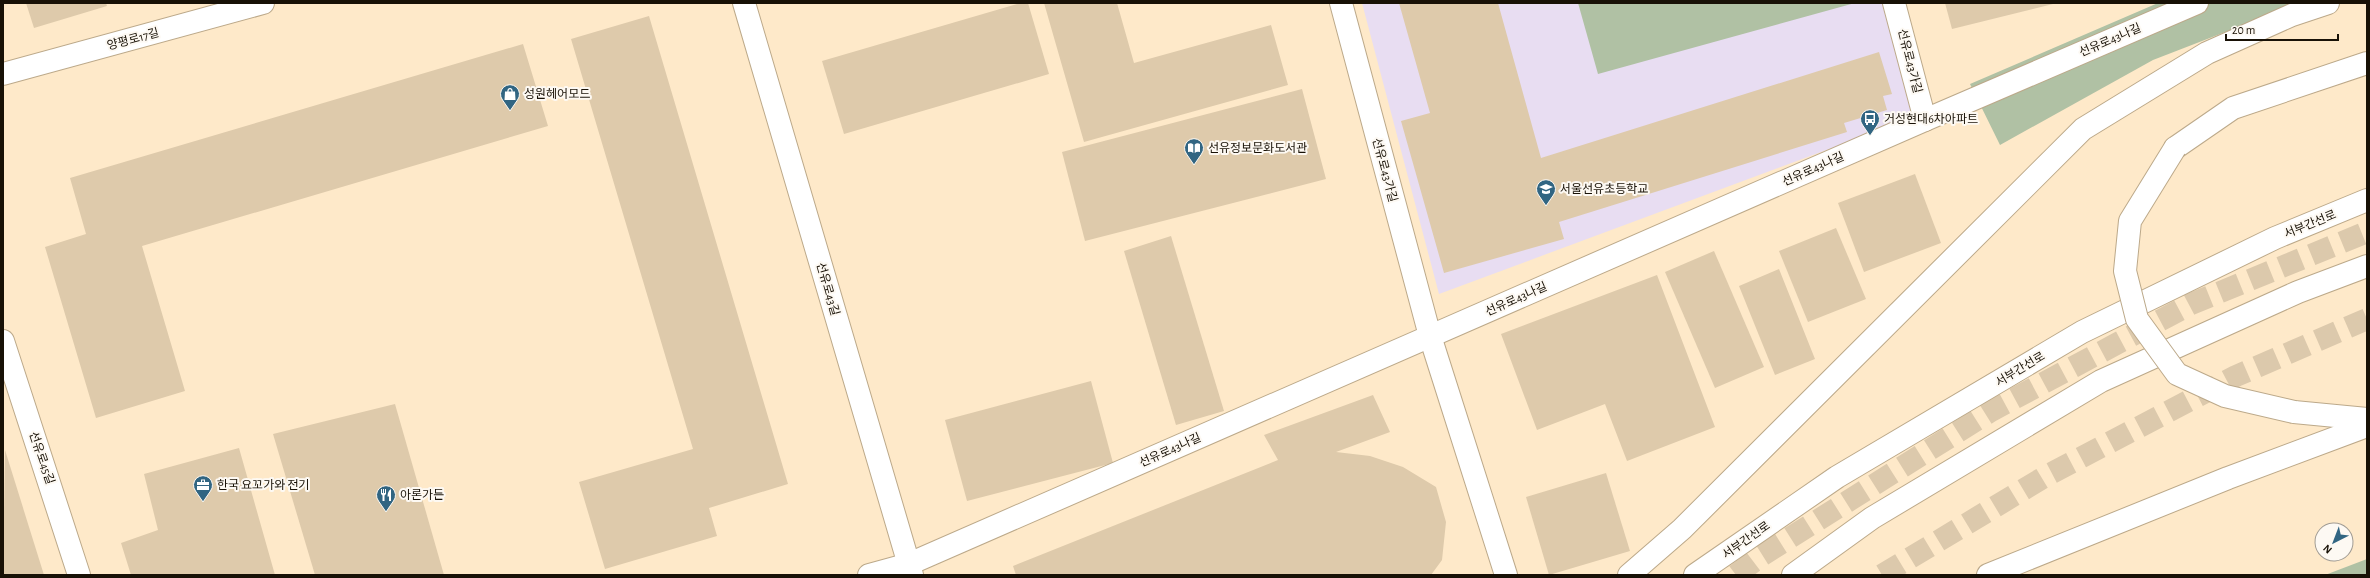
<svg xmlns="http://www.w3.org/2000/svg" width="2370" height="578" viewBox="0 0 2370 578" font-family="'Alegreya Sans','Noto Sans KR',sans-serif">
<rect width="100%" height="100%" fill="#fee9c9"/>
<polygon fill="#e8ddf2" points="1362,3 1882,3 1915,117 1439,294"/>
<g fill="#b0c1a4">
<polygon points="1578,3 1855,3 1598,74"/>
<polygon points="2158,3 2300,3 2153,60 2000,145 1970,84"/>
<polygon points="2367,559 2367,575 2325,575"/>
</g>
<g fill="#decaab">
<polygon points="26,3 106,3 107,6 34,28"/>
<polygon points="1021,3 1028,3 1049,74 844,134 822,61"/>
<polygon points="1044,3 1117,3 1134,63 1271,25 1288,85 1084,142"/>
<polygon points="1399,3 1498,3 1541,158 1879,52 1892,94 1883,96 1887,110 1844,123 1847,132 1559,222 1564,239 1444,273 1401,121 1430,113"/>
<polygon points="1945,3 2053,3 2053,4 1952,29"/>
<polygon points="649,16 788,484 709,508 717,536 605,569 579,482 693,449 571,39"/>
<polygon points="523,44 548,126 142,246 185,391 96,418 45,247 86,234 70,178"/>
<polygon points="1302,89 1326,179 1085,241 1062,152"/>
<polygon points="1915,174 1941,243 1864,272 1838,203"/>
<polygon points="1836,228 1866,299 1808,322 1779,251"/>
<polygon points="1171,236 1224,411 1176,425 1124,251"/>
<polygon points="1714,251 1764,367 1715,388 1665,272"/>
<polygon points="1779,269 1815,359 1775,375 1739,286"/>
<polygon points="1657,275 1715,427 1627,461 1605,404 1537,430 1501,334"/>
<polygon points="1091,381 1113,463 967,501 945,420"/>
<polygon points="1373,395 1390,432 1336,452 1370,456 1403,467 1436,487 1446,522 1442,560 1431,575 1016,575 1013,566 1278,460 1264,435"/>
<polygon points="395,404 444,575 315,575 273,434"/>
<polygon points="239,448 275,575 131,575 121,543 158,530 144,474"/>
<polygon points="5,450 44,575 3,575"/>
<polygon points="1606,473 1630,551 1549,575 1526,497"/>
</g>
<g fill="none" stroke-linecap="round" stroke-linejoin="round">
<g stroke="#dcc9ac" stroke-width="22" stroke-dasharray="22 11" stroke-linecap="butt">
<polyline points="1736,575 1761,556 1991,411 2191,304 2367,232"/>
<polyline points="1882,575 2046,476 2236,376 2367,319"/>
</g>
<defs>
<g id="minor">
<polyline points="744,3 912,575"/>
<polyline points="1341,3 1430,336 1506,575"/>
<polyline points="1894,3 1925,120"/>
<polyline points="3,74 263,3"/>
<polyline points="3,341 79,575"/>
<polyline points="869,575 909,564 1925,120 2197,3"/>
</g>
<g id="major">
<polyline points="2175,148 2233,108 2367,63"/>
<polyline points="2294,412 2367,419"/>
<polyline points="1629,575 1682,529 2083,129 2207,53 2292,15 2328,3"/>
<polyline points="1695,575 1837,477 2082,332 2275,238 2367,200"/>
<polyline points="1793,575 1872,518 2101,381 2298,292 2367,266"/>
<polyline points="1988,575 2228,478 2367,426"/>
</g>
</defs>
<use href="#minor" stroke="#bca98a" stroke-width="24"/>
<use href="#major" stroke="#bca98a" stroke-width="24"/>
<use href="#minor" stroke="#fff" stroke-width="22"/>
<use href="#major" stroke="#fff" stroke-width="22"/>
<defs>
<polyline id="major-bridge" points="2175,148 2130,221 2125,271 2137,319 2177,374 2225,396 2294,412"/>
</defs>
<use href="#major-bridge" stroke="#bca98a" stroke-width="24" stroke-linecap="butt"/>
<use href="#major-bridge" stroke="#fff" stroke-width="22"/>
</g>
<defs>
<symbol id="shop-pin" viewBox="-11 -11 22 30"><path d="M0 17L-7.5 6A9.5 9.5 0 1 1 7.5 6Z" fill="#316582" stroke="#fdf9f3"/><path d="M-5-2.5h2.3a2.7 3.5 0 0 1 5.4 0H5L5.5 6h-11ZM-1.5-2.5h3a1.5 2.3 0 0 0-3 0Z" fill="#fff"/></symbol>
<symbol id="bus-pin" viewBox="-11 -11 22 30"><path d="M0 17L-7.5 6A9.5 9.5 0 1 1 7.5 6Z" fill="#316582" stroke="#fdf9f3"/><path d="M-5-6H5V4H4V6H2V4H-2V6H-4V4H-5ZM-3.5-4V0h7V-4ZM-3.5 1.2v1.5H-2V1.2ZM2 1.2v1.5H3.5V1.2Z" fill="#fff"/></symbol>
<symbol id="library-pin" viewBox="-11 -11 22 30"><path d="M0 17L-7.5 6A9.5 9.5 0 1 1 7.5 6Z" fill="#316582" stroke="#fdf9f3"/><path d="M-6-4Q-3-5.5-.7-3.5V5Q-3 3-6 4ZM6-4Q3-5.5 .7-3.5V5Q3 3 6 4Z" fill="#fff"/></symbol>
<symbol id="school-pin" viewBox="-11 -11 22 30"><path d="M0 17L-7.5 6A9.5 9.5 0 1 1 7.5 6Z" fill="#316582" stroke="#fdf9f3"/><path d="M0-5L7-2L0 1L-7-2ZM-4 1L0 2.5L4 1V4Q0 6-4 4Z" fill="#fff"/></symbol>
<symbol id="office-pin" viewBox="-11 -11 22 30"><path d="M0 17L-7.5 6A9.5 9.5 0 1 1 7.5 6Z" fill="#316582" stroke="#fdf9f3"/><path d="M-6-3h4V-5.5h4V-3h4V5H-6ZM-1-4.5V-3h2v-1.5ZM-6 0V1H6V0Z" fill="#fff"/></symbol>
<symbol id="restaurant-pin" viewBox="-11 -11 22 30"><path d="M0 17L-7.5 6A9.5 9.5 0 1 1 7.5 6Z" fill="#316582" stroke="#fdf9f3"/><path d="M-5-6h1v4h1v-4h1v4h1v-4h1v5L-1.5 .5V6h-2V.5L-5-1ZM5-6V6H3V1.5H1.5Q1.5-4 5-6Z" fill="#fff"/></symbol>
</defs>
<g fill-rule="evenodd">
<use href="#shop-pin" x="499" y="83" width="22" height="30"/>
<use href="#bus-pin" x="1859" y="108" width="22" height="30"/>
<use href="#library-pin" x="1183" y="137" width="22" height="30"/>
<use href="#school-pin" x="1535" y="178" width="22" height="30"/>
<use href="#office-pin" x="192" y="474" width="22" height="30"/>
<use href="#restaurant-pin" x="375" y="484" width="22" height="30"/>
</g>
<g text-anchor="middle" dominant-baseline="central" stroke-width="4" stroke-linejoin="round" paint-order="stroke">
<g font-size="12" fill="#181106" stroke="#fdf9f3">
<text transform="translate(133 39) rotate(-15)">양평로17길</text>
<text transform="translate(2110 40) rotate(-23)">선유로43나길</text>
<text transform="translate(1910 61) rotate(76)">선유로43가길</text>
<text transform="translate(1813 169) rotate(-24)">선유로43나길</text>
<text transform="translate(1385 170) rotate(75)">선유로43가길</text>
<text transform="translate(2310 224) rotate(-22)">서부간선로</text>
<text transform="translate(828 289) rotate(74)">선유로43길</text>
<text transform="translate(1516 299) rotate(-24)">선유로43나길</text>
<text transform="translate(2020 369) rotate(-31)">서부간선로</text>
<text transform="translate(1170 450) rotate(-24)">선유로43나길</text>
<text transform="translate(42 458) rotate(71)">선유로45길</text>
<text transform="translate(1746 540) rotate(-35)">서부간선로</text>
</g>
<g font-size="12" fill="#181106" stroke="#fdf9f3" text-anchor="start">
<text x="524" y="94">성원헤어모드</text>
<text x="1884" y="119">거성현대6차아파트</text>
<text x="1208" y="148">선유정보문화도서관</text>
<text x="1560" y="189">서울선유초등학교</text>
<text x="217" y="485">한국 요꼬가와 전기</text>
<text x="400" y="495">아론가든</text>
</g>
</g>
<rect width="2370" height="578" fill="none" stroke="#181106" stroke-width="8"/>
<g transform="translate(2334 542) rotate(222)"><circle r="19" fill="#fdf9f3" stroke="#a19c94"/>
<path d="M0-3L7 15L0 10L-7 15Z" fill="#316582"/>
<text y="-6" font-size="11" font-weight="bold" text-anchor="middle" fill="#181106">N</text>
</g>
<path d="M2226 34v6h112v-6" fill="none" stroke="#181106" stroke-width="2"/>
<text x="2232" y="34" font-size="12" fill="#181106" stroke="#fdf9f3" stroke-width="3" paint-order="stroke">20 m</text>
</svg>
